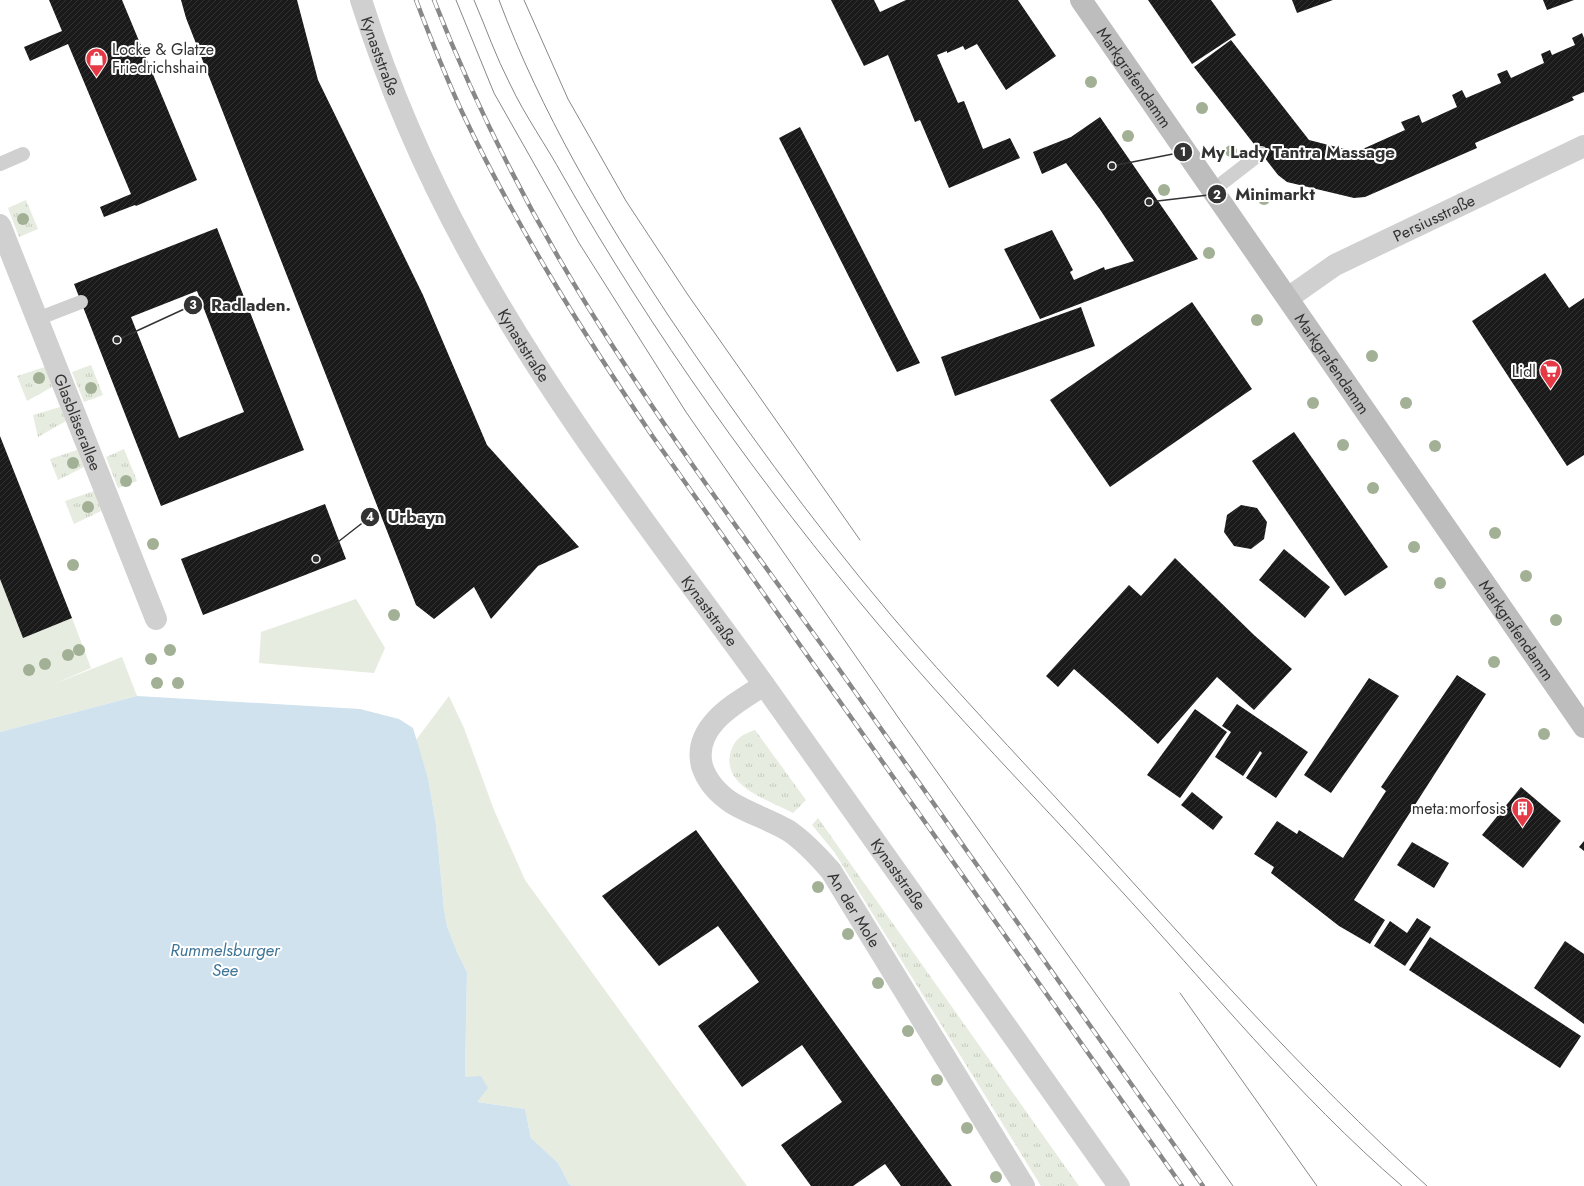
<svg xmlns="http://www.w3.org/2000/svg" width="1584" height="1186" viewBox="0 0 1584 1186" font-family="Jost,sans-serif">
<defs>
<pattern id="grass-tufts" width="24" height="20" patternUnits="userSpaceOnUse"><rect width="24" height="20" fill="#e6ecdf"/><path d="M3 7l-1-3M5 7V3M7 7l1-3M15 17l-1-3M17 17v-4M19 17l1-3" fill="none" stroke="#c6cbc0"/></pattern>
<pattern id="building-hatch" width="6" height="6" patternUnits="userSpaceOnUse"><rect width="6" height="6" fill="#1a1a1a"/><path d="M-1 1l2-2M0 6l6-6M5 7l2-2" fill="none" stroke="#333"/></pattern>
</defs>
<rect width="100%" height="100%" fill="#fff"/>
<g fill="url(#grass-tufts)">
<polygon points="26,200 38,229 19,237 8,208"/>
<polygon points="91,365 103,395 84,402 72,372"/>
<polygon points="45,367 52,387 27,401 17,376"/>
<polygon points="60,407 66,421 38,437 33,415"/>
<polygon points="124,449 137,481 118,488 106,457"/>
<polygon points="77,450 84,467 58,480 50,459"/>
<polygon points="94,491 101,511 74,524 65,501"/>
<path d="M755,730L806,800L793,813C769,800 720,786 731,751C735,738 743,734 755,730Z"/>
<polygon points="818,818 1079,1186 1041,1186 835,853 812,825"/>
</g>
<g fill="#e6ecdf">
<polygon points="0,579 23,637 72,618 91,668 54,684 122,657 137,696 0,732"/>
<polygon points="356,599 385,648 374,673 259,663 261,632"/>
<polygon points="449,696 464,728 494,810 525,880 747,1186 573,1186 569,1184 558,1163 531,1138 525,1109 477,1102 465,1077 467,972 457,952 447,926 444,909 436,825 428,778 416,740"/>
</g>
<polygon fill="#cfe2ee" points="137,696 360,709 399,719 413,728 428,778 436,825 444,909 447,926 457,952 467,972 465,1077 481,1076 488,1088 477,1102 525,1109 531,1138 558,1163 569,1184 573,1186 0,1186 0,732"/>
<g fill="url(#building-hatch)" fill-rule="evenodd">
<polygon points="49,0 122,0 197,180 136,206 135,205 104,217 100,207 131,194 68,44 30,61 24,47 62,31"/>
<polygon points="181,0 297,0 318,80 423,295 487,445 579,547 538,566 491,619 474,587 434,619 416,605 186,18"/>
<polygon points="831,0 874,0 880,12 906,0 1018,0 1056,56 1006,90 977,44 965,50 963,46 947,53 947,51 937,55 958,103 964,101 983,149 1010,138 1020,158 949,188 920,120 915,122 888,55 864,66"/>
<polygon points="1148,0 1211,0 1236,35 1192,64"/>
<polygon points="1292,0 1333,0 1297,13"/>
<polygon points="1543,0 1574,0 1547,10"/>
<polygon points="1582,33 1584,38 1584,92 1572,97 1574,100 1475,143 1477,148 1365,197 1354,198 1287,182 1278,175 1194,67 1231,40 1309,140 1356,152 1405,130 1401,122 1419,115 1422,123 1457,107 1452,95 1462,90 1466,98 1501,83 1497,74 1507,70 1511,78 1544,63 1541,54 1550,50 1552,55 1575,45 1572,38"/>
<polygon points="1100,117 1198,259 1040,319 1004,249 1052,230 1073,270 1070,272 1074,280 1104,267 1105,270 1134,261 1101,211 1066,163 1042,174 1033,152 1071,137"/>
<polygon points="800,127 920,363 897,372 779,138"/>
<path d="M217,228L304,450L161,506L74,284ZM197,291L244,412L179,438L131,317Z"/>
<polygon points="1545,273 1569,308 1584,298 1584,455 1567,466 1472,321"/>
<polygon points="1192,302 1252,389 1110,487 1050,400"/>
<polygon points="1081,307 1095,346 955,396 941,357"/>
<polygon points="1294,432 1388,567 1345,596 1252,461"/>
<polygon points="0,436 72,618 23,638 0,579"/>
<polygon points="325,504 346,559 203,615 181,559"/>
<polygon points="1241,505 1257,508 1267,522 1264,539 1251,549 1234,546 1224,532 1227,515"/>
<polygon points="1284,549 1330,587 1305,618 1259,580"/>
<polygon points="1175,558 1254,635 1292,669 1254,710 1217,677 1158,744 1074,669 1058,687 1046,676 1129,585 1141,596"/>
<polygon points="1457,675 1486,694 1354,900 1385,920 1370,944 1339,926 1271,873 1274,867 1254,854 1277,821 1297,834 1299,830 1343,858 1386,791 1381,787"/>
<polygon points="1369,678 1399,696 1331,793 1304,775"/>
<polygon points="1237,704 1308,752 1276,798 1246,778 1262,753 1260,751 1243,776 1215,757 1231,732 1222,726"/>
<polygon points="1195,709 1227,732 1180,798 1147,775"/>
<polygon points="1521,787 1561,821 1523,868 1482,835"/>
<polygon points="1192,792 1223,817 1213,830 1181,805"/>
<polygon points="696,830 952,1186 901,1186 885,1164 853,1186 811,1186 781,1145 842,1102 802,1045 742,1087 698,1026 759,982 718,926 659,966 602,896"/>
<polygon points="1584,841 1584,851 1579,847"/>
<polygon points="1412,842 1449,863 1434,888 1397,865"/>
<polygon points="1417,918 1431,927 1405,966 1374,946 1390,921 1407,933"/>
<polygon points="1430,937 1581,1036 1560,1068 1409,970"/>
<polygon points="1565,941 1584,954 1584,1024 1534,988"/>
</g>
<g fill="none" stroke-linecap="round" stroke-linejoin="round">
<g stroke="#d0d0d0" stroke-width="14">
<polyline points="0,164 23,154"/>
<polyline points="1212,191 1261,153"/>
<polyline points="37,319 81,302"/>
</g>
<g stroke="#d0d0d0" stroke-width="22">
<path id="s1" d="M0,225L156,619"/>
<path id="s2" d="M1288,298L1335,265L1584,146"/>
<path id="s3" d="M764,685C736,703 692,726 702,766C707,782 717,793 732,803C750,814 771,820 789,831C805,842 818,856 831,871L1024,1186"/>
</g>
<path stroke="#d0d0d0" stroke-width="22" id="s4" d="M361,0C388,85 424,169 467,248C550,402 660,541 762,682C882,849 1000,1018 1119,1186"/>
<path stroke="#bdbdbd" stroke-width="22" id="s5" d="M1081,0L1584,727"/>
<g stroke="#888" stroke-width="1">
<polyline points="456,0 494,93 579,243 686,412 900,720 1233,1186"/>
<path d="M474,0C486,28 496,57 510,84C525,116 546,145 563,176C653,334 761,485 878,624C953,713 1035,797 1114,883C1208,985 1296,1095 1402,1186"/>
<path d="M499,0C541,112 602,215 668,315C737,418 810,519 890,614C951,686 1016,754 1079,823C1192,947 1303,1074 1427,1186"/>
<polyline points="524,0 568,99 626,201 688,295 860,540"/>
<polyline points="1180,993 1317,1186"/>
</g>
<defs>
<g id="rail">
<path d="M416,0C430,37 445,75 462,112C516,226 583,333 653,437L1182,1186"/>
<path d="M434,0C484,128 549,250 625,365C691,467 764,564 834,662C957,837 1080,1012 1203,1186"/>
</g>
</defs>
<use href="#rail" stroke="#888" stroke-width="4.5"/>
<use href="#rail" stroke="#fff" stroke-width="3" stroke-dasharray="9" stroke-linecap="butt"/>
</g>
<g fill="#a2b095">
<circle cx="1091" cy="82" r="6"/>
<circle cx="1202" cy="108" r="6"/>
<circle cx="1128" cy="136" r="6"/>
<circle cx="1231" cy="151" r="6"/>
<circle cx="1164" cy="190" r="6"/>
<circle cx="1264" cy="199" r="6"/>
<circle cx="23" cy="219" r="6"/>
<circle cx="1209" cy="253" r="6"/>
<circle cx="1257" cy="320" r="6"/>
<circle cx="1372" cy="356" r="6"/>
<circle cx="39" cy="378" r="6"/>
<circle cx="91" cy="388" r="6"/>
<circle cx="1313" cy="403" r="6"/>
<circle cx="1406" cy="403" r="6"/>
<circle cx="1343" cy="445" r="6"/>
<circle cx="1435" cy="446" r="6"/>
<circle cx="73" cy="463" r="6"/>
<circle cx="126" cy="481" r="6"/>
<circle cx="1373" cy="488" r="6"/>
<circle cx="88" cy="507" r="6"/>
<circle cx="1495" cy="533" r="6"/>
<circle cx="153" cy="544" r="6"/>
<circle cx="1414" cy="547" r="6"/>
<circle cx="73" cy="565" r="6"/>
<circle cx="1526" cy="576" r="6"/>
<circle cx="1440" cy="583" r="6"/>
<circle cx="394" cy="615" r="6"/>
<circle cx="1556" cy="620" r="6"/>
<circle cx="79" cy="650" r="6"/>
<circle cx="170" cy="650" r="6"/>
<circle cx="68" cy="655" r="6"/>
<circle cx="151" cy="659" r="6"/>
<circle cx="1494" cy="662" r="6"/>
<circle cx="45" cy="664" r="6"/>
<circle cx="29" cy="670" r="6"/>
<circle cx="157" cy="683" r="6"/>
<circle cx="178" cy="683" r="6"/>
<circle cx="1544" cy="734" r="6"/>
<circle cx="818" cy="887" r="6"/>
<circle cx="848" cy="934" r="6"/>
<circle cx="878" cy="983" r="6"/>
<circle cx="908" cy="1031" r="6"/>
<circle cx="937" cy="1080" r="6"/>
<circle cx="967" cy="1128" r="6"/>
<circle cx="996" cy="1177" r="6"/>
</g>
<defs>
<symbol id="shop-pin" viewBox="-11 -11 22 30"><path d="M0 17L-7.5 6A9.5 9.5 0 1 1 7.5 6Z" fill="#e63946" stroke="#fff"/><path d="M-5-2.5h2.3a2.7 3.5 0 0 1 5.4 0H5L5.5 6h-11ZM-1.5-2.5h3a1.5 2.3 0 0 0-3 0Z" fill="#fff"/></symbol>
<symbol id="supermarket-pin" viewBox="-11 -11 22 30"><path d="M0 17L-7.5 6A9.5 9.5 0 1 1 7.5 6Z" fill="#e63946" stroke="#fff"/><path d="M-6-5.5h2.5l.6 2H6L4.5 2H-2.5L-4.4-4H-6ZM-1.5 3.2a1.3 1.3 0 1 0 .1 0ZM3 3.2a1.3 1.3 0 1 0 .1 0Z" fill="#fff"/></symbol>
<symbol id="building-pin" viewBox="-11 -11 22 30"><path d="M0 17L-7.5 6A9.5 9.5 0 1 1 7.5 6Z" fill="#e63946" stroke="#fff"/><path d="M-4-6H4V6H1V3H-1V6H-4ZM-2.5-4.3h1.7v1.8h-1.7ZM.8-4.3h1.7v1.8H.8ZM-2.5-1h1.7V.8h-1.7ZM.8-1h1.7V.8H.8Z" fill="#fff"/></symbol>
</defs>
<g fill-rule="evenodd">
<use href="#shop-pin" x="84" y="46" width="25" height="34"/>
<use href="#supermarket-pin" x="1538" y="358" width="25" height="34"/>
<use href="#building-pin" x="1510" y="796" width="25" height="34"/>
</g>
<g text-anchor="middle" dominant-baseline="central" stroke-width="4" stroke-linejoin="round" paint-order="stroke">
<g font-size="16" fill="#333" stroke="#fff" text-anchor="end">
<text x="112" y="49" text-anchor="start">Locke &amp; Glatze<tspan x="112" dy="18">Friedrichshain</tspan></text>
<text x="1536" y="371">Lidl</text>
<text x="1506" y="808">meta:morfosis</text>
</g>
<g font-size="16" fill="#333" stroke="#fff">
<text stroke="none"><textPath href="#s4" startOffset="59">Kynaststraße</textPath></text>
<text stroke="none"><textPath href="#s5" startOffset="94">Markgrafendamm</textPath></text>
<text stroke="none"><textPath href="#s2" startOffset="167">Persiusstraße</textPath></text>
<text stroke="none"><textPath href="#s4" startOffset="383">Kynaststraße</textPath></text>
<text stroke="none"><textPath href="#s5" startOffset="442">Markgrafendamm</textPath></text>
<text stroke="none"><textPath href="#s1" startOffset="212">Glasbläserallee</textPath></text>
<text stroke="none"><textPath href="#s4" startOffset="707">Kynaststraße</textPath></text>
<text stroke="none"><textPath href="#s5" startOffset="766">Markgrafendamm</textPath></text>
<text stroke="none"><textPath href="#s4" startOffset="1031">Kynaststraße</textPath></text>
<text stroke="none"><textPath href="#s3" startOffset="325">An der Mole</textPath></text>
</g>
<g font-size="17" font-style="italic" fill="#3f7597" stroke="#fff">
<text x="225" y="950">Rummelsburger<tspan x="225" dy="20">See</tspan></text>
</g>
</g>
<path fill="none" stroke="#333" stroke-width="1.5" d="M1112 166L1183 152M1149 202L1217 194M117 340L193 305M316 559L370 517"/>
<g fill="#333" stroke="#fff" stroke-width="1.5">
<circle cx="1112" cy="166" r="4"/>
<circle cx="1149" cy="202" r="4"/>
<circle cx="117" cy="340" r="4"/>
<circle cx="316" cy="559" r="4"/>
<circle cx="1183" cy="152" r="10"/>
<circle cx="1217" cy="194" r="10"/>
<circle cx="193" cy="305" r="10"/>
<circle cx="370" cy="517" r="10"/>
</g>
<g font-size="12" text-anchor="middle" font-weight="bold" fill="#fff">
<text x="1183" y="156">1</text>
<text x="1217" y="199">2</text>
<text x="193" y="309">3</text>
<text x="370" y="521">4</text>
</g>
<g font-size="17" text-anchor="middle" font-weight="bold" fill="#333" stroke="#fff" stroke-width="4" stroke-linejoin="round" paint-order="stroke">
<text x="1298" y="158">My Lady Tantra Massage</text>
<text x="1275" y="200">Minimarkt</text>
<text x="251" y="311">Radladen.</text>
<text x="416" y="523">Urbayn</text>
</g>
</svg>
